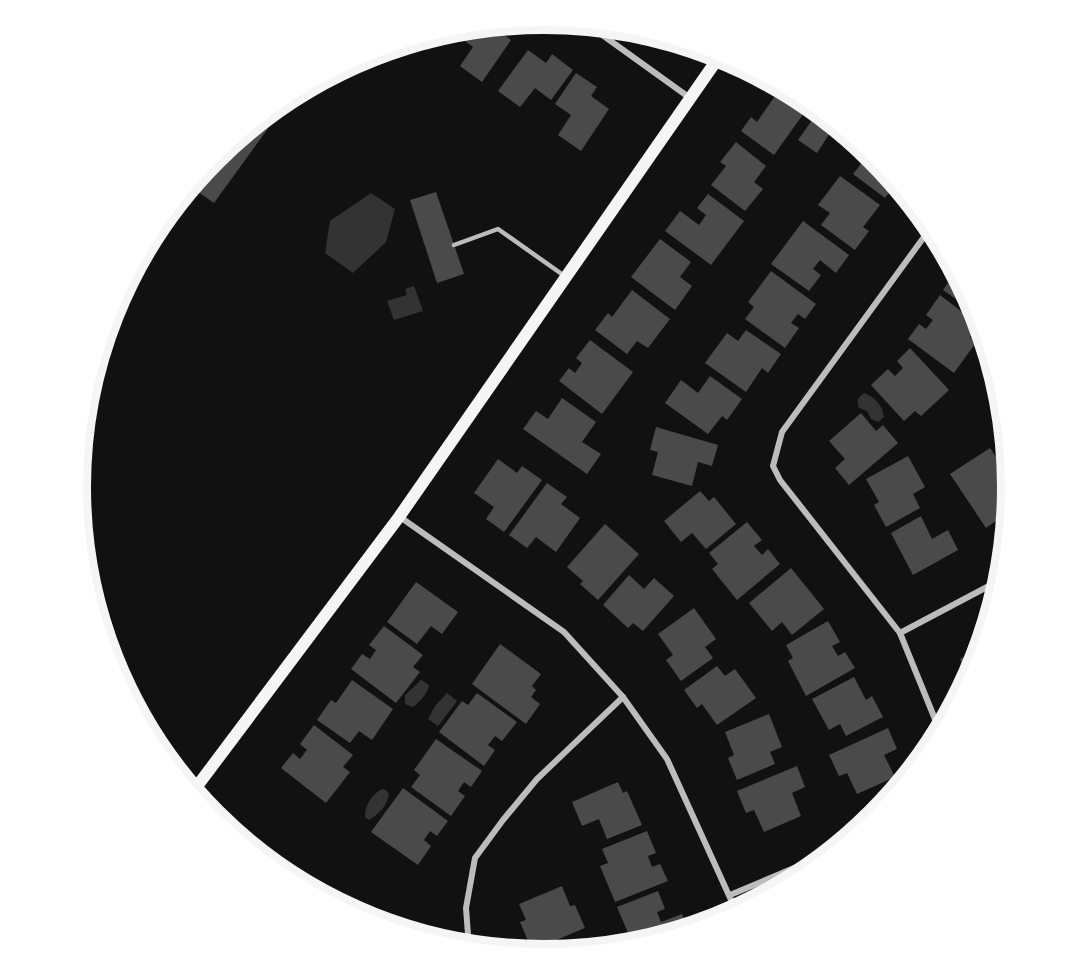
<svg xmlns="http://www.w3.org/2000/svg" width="1089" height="975" viewBox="0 0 1089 975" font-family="'Roboto Condensed',sans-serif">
<rect width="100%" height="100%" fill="#111"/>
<g fill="#333">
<polygon points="371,193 395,209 386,242 353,273 325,253 330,221"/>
<polygon points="414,286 423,311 394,320 387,301 407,295 405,289"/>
<path d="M864,393C874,396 883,406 884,417L878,422L871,419L867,411L859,408C856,400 858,398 864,393Z"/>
<path d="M421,680L429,685C429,692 419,703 413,707L405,704V695Z"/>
<polygon points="447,693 457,701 438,726 428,719 435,706"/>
<path d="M382,789L386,790L389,794C387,806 379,814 369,820L365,817C365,805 371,795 382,789Z"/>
</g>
<g fill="#4a4a4a">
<polygon points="495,24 493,27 511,40 482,82 460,66 473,47 457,35 462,28"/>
<polygon points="442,32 428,50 415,40"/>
<polygon points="528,50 546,63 552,54 573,70 551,100 535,88 520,107 498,91"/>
<polygon points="576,73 597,87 591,96 609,109 581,151 558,135 571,115 555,104"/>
<polygon points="777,93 804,113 774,155 741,131 751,117 757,122"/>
<polygon points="293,94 214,203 190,186 214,156 285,98"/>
<polygon points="817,113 835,125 817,153 798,140"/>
<polygon points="736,142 766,166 754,182 763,189 745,211 711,185 726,166 720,162"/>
<polygon points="859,144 876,157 897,182 885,198 853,174 865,159 854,151"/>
<polygon points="840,176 880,205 863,227 869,231 855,250 821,225 830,213 818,205"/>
<polygon points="436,192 464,274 437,283 410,200"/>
<polygon points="708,194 744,221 711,265 665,231 680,211 699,225 706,215 697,208"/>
<polygon points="803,221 849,255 836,273 820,260 813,269 821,275 809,291 771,264"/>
<polygon points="660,239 691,262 680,277 692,286 675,310 631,277"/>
<polygon points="771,271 816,304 805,319 798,314 791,323 799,328 785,348 745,319 754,307 748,302"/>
<polygon points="956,271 977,309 979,315 943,290"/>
<polygon points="632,290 670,319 648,348 637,341 627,354 595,330 608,313 612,317"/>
<polygon points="940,295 979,325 970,337 977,341 954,373 908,339 919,324 926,329 933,320 926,315"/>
<polygon points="746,330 781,354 768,373 762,368 746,392 705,363 727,333 738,341"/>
<polygon points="590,340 633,372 602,414 559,381 569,368 575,373 582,363 576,358"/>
<polygon points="910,348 949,390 921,416 915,411 904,421 871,385 888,369 895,376 903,368 897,361"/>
<polygon points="710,376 742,399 727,420 722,416 708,434 665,403 681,380 698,393"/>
<polygon points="562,398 596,422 582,442 601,454 587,474 523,429 536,411 548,419"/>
<polygon points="861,413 876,431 883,425 898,443 849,485 835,468 845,459 829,441"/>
<polygon points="656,427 718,445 712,466 698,462 692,486 652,475 658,452 650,450"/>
<polygon points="990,448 1012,481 1012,488 1011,500 1000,507 1006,514 986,528 950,474"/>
<polygon points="908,456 925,487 913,494 920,508 886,527 874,505 879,502 866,479"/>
<polygon points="498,459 517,473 522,466 542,480 504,532 486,519 494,507 474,493"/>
<polygon points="547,483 567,497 561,504 580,518 556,552 536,537 527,548 509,535"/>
<polygon points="700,491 709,501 714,497 736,524 706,549 692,533 681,542 664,521"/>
<polygon points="921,516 932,539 948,530 958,550 913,575 891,533"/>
<polygon points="747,522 762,540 754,546 762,555 768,549 780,564 737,600 712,569 718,564 709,553"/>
<polygon points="605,524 639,554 598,600 580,584 583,581 567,567"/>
<polygon points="791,568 824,609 792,635 782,622 772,631 749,603"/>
<polygon points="629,575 644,589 654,578 674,596 643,631 633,623 628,628 603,605"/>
<polygon points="416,582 458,612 442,634 431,626 417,644 387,622"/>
<polygon points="694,608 716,639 705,647 713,658 681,681 666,660 673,655 658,634"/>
<polygon points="828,621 840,642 832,646 838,656 845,652 855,668 806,696 788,661 793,658 786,645"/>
<polygon points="384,626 423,655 413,667 420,672 396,703 351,669 362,654 370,659 376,650 369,645"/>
<polygon points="986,637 977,667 970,679 960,659 972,653 968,646"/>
<polygon points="500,644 541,674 532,686 536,690 531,697 540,704 526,724 472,684"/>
<polygon points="717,666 725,676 735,669 756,698 717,725 702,704 697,708 684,690"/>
<polygon points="854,677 866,700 872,696 883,717 846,736 840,724 829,730 812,699"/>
<polygon points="352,680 393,709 372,740 359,731 350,743 317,720 331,700 336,703"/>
<polygon points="477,693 517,722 502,741 495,736 488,745 495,750 484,766 439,732 462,701 468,705"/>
<polygon points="769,714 782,747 770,752 775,764 737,780 728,758 734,755 725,732"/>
<polygon points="314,725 353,755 343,767 350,772 326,803 281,768 293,753 300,759 307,750 300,744"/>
<polygon points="888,728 897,749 884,755 895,777 857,794 847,773 839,776 829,755"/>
<polygon points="436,739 482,771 471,787 464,782 458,791 465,796 451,816 411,787 420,775 414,770"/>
<polygon points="797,766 805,787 792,793 801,816 764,832 754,810 746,813 737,791"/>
<polygon points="618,782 623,793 627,791 642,825 607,839 599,819 582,826 572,802"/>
<polygon points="403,788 448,821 437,836 430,831 424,840 431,846 418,865 371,832"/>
<polygon points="647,831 656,853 648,856 652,867 660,864 668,881 615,902 600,866 608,863 602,849"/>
<polygon points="562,886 570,906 575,905 585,928 532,950 520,922 526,920 519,904"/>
<polygon points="658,891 665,909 657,912 661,922 682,914 689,931 634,947 617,907"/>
<polygon points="397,919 415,933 414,935 390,927"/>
<polygon points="577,939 582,952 536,955"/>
</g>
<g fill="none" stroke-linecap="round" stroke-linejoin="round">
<polyline stroke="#bcbcbc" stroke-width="4.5" points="454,245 498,229 566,277"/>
<g stroke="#bcbcbc" stroke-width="6">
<polyline points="587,24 690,98"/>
<polyline points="932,226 782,432 773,466 780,480 900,633 941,734"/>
<polyline points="400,517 564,632 623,697 667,759 737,913"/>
<polyline points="900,633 1004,578"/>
<polyline points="730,895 839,849"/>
<polyline points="469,948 466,908 475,858 503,820 537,779 623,697"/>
</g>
<polyline stroke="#f5f5f5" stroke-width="12" points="192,793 399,517 721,54"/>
</g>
<path d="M0 0H1089V975H0ZM87 487a457 457 0 1 1 914 0a457 457 0 1 1-914 0Z" fill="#fff" fill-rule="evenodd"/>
<path fill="none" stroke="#f5f5f5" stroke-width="8" d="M87 487a457 457 0 1 1 914 0a457 457 0 1 1-914 0Z"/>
</svg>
